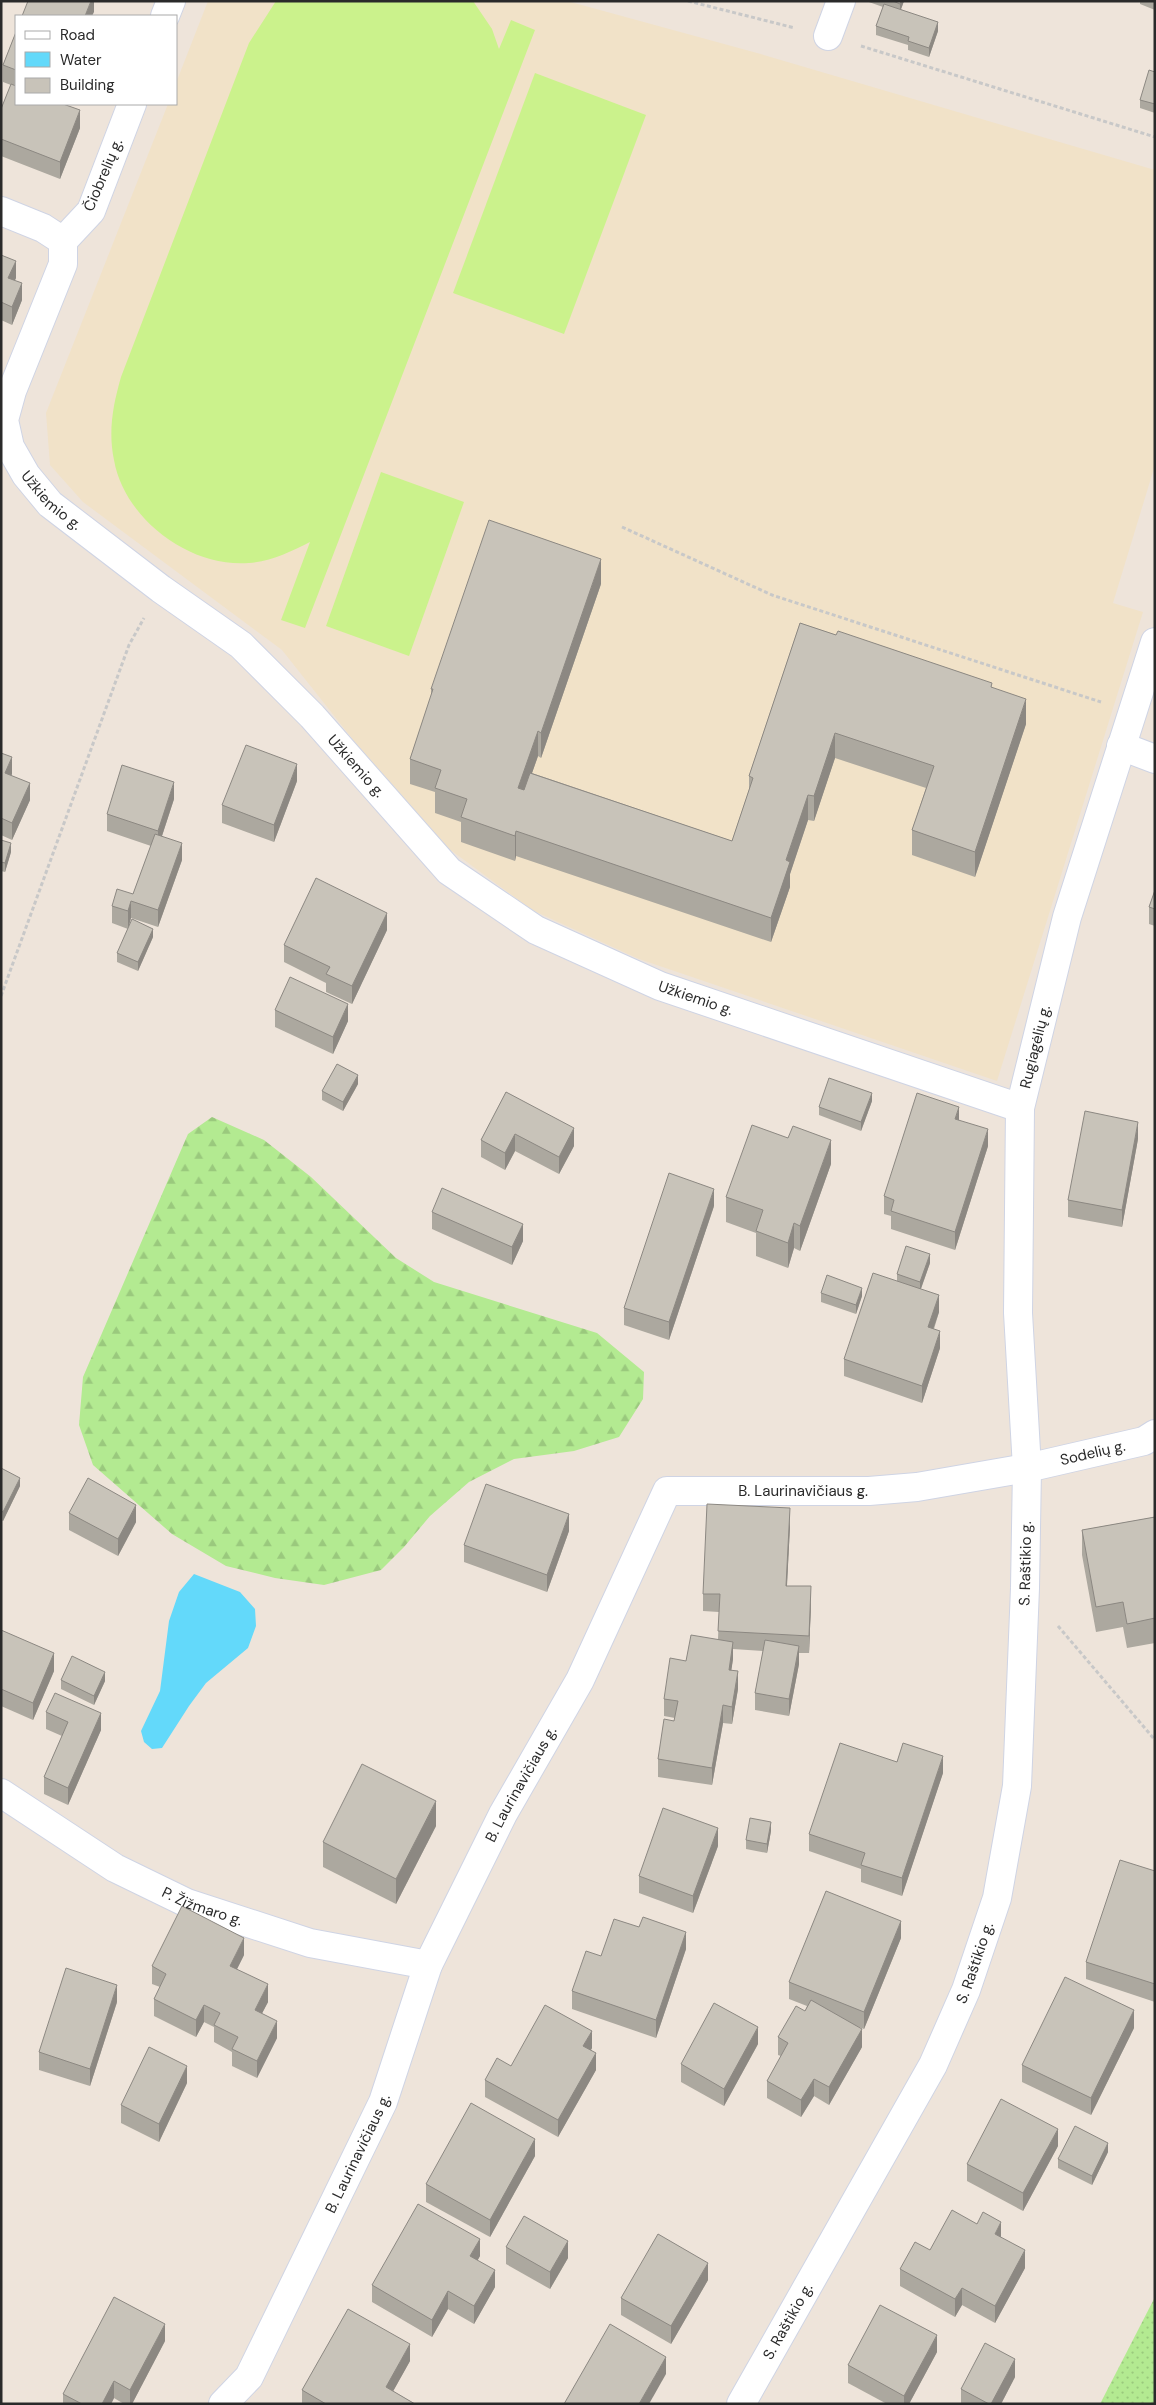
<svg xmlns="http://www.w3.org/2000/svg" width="1156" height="2405" viewBox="0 0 1156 2405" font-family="'DM Sans',sans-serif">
<defs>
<pattern id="grass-dots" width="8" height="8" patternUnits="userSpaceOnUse" patternTransform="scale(1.25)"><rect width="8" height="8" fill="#b3ea91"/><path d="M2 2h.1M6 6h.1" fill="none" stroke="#9ac97d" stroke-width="1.8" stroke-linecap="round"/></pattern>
<pattern id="forest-firs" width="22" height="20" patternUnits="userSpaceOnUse" patternTransform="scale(1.25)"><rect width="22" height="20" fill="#b3ea91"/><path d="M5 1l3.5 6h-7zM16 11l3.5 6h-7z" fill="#9ac97d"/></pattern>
</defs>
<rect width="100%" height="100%" fill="#eee4da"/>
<polygon fill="#f1e2c8" points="208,1 567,1 757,53 1155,170 1155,465 1113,603 1143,612 997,1081 639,959 532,910 445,846 381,775 282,650 83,502 50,465 46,413 168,104 176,104 176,83"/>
<polygon fill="url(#grass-dots)" points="1155,2297 1155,2404 1100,2404"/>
<polygon fill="url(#forest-firs)" points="212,1117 264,1140 311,1177 396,1258 434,1282 597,1333 644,1372 643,1399 619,1437 574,1451 514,1459 469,1482 430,1516 404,1547 381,1570 324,1585 275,1578 226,1566 172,1534 93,1465 79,1425 83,1377 188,1134"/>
<g fill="#cbf28c">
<path d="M276,1H473L492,29L499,49L511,20L535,30L305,628L281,620L310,542C290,552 272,561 249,563C189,568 124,518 114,460C108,431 113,405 121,377L249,43Z"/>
<polygon points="535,73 646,115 564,334 453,293"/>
<polygon points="381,472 464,502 409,656 326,626"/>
</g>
<polygon fill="#63d9fa" points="194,1574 240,1592 255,1609 256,1626 248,1648 206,1683 189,1706 162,1748 152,1749 144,1742 141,1731 160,1691 169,1621 179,1592"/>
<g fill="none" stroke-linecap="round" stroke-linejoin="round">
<defs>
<g id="minor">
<polyline points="165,16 171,1"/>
<polyline points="828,36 841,1"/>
<polyline points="1,211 43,228 63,241"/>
<path id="s1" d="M63,241V264L12,391L4,420L10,447L26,475L50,504L161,589L241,645L312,716L449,871L536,930L660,986L1020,1108"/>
<polyline points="63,241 91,211 132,104"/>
<polyline points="1121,746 1155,759"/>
<path id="s2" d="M1,1793L115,1868L187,1903L310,1943L428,1965"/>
<path id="s3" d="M223,2404L249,2377L383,2102L428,1965L503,1814L580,1680L667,1491H869L917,1487L1027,1468L1144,1441L1155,1434"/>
<path id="s4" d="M741,2404L933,2065L966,1990L997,1898L1017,1786L1025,1588L1027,1468L1018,1313L1020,1108L1067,917L1155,642"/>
</g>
</defs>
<use href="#minor" stroke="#cfd4e4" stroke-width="30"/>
<g stroke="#c8c8c8" stroke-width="3" stroke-dasharray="4 2.5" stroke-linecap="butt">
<polyline points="688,1 795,28"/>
<polyline points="861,46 1155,137"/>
<polyline points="622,527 772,595 1101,702"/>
<polyline points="1,996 129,645 144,618"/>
<polyline points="1058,1626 1155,1740"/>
</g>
<use href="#minor" stroke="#fff" stroke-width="28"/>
</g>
<g fill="#aca89f">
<polygon points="866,1 904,1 901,9 938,31 929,57 908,50 908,45 876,35 876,26 883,7"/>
<polygon points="1140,1 1155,1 1155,10 1140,4"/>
<polygon points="16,32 16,104 80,128 60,179 1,156 1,109 11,85 3,82 3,65"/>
<polygon points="1155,72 1155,113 1140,108 1140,100"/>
<polygon points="1,255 16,278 15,280 22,300 12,325 1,320"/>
<polygon points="601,584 541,758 538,756 532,773 732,841 749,790 749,776 800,623 992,687 1026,724 975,877 912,855 912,830 926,788 835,758 814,821 808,820 790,874 790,887 771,942 516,856 515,861 461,842 461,822 435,813 435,792 410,784 410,759 431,697 431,689"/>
<polygon points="1,753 12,774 11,775 30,800 12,840 1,835"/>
<polygon points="297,781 274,842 222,823 222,805"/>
<polygon points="174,799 162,836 182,860 158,927 131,918 128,929 112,923 112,906 133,894 151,846 107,831 107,814"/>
<polygon points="1,840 11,852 5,872 1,871"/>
<polygon points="1155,890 1155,926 1149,924 1149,907"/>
<polygon points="387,930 352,1004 326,992 326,983 284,962 284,945"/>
<polygon points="153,937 138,971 117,962 117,953"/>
<polygon points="275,1010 348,1021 333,1054 275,1027"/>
<polygon points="358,1084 343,1111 322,1100 322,1091"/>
<polygon points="506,1092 574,1146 559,1174 515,1151 505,1170 481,1157 481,1140"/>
<polygon points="872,1101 861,1131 819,1115 819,1107"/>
<polygon points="959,1120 988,1146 955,1250 891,1229 891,1216 884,1214 884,1196"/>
<polygon points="1138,1139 1122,1227 1068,1217 1068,1200"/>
<polygon points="831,1164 800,1251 794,1248 788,1268 756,1256 756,1233 726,1222 726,1197"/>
<polygon points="714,1206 669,1340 624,1325 624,1308"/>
<polygon points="432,1212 523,1241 512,1265 432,1229"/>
<polygon points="930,1263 921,1289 939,1312 934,1329 940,1348 922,1403 844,1376 844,1359 897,1281 897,1274"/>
<polygon points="821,1293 862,1296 856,1314 821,1302"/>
<polygon points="1,1468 20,1486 3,1521 1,1520"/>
<polygon points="69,1513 136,1522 118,1556 69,1530"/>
<polygon points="1155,1517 1155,1643 1127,1648 1123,1627 1096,1632 1082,1555 1082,1530"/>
<polygon points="790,1526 787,1586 811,1604 809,1653 799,1653 799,1664 789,1716 755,1710 755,1693 763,1651 733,1649 733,1659 731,1670 738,1689 732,1724 723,1723 712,1785 658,1777 658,1759 674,1721 675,1718 664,1716 664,1699 686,1661 718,1639 719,1612 703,1611 703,1594"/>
<polygon points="569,1531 547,1592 464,1562 464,1545"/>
<polygon points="1,1630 54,1671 33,1720 1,1706"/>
<polygon points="61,1680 105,1681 94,1705 61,1689"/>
<polygon points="46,1712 101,1730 68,1805 44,1794 44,1777 62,1736 46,1729"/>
<polygon points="897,1762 943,1773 902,1896 861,1882 861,1869 809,1851 809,1834"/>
<polygon points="436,1826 396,1904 323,1867 323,1842"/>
<polygon points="771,1831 767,1853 746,1849 746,1840"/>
<polygon points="718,1846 693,1913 639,1893 639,1876"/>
<polygon points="1155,1871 1155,2002 1086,1979 1086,1962"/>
<polygon points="639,1927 686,1949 656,2038 572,2009 572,1991 601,1956"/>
<polygon points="901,1938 864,2029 856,2026 862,2047 829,2105 814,2096 801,2117 767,2098 767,2081 781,2056 778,2055 778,2037 805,2011 807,2006 789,1999 789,1982"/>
<polygon points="244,1955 237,1969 268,2002 262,2013 277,2038 257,2078 232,2066 232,2052 214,2042 214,2027 204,2022 196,2037 154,2016 154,1999 160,1987 152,1984 152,1966"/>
<polygon points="117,2002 90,2086 39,2070 39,2052"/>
<polygon points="1134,2028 1091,2115 1022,2082 1022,2065"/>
<polygon points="758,2044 724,2106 681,2082 681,2064"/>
<polygon points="592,2048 591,2050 596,2070 558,2137 485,2097 485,2080 511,2066"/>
<polygon points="187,2083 159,2142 121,2123 121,2105"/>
<polygon points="1058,2146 1023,2211 967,2181 967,2164"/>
<polygon points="1108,2152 1092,2185 1058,2168 1058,2159"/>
<polygon points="535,2156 490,2237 426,2202 426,2184"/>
<polygon points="1001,2237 1025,2268 995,2323 962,2305 955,2317 900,2286 900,2269 930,2250"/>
<polygon points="506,2247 568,2258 550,2289 506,2264"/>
<polygon points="480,2256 477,2261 495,2287 474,2324 448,2309 432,2337 372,2302 372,2285"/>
<polygon points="708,2280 671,2344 621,2315 621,2298"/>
<polygon points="165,2341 132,2404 124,2404 114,2398 111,2404 63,2404 63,2394"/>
<polygon points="937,2352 909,2404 887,2404 848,2383 848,2365"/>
<polygon points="410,2361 393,2391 415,2404 302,2404 302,2390"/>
<polygon points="1015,2377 1001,2404 961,2404 961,2389"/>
</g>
<g fill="#8c8882">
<polygon points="91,1 94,1 94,12 92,16 85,16"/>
<polygon points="901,1 904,1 900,12 900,4"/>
<polygon points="938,22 938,31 929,57 929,48"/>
<polygon points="80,110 80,128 60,179 60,162"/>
<polygon points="16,261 16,278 8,295 8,278"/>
<polygon points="22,283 22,300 12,325 12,307"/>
<polygon points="601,559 601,584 541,758 541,733"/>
<polygon points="1026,699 1026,724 975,877 975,852"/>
<polygon points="538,731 538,756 518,813 518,788"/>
<polygon points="835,733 835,758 814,821 814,796"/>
<polygon points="12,757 12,774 5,790 5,773"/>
<polygon points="297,764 297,781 274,842 274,825"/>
<polygon points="174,782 174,799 158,848 158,831"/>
<polygon points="30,783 30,800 12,840 12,823"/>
<polygon points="808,795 808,820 790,874 790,887 771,942 771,918 786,860"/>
<polygon points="516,831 516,856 515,861 515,836"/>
<polygon points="11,843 11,852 5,872 5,863"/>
<polygon points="182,843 182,860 158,927 158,910"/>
<polygon points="131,901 131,918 128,929 128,911"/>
<polygon points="387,913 387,930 352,1004 352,986"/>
<polygon points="153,929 153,937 138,971 138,962"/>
<polygon points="348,1004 348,1021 333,1054 333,1037"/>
<polygon points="358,1075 358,1084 343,1111 343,1102"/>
<polygon points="872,1093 872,1101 861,1131 861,1122"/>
<polygon points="959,1107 959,1124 955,1119"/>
<polygon points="1138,1122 1138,1139 1122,1227 1122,1210"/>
<polygon points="574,1128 574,1146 559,1174 559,1157"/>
<polygon points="988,1129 988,1146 955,1250 955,1232"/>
<polygon points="515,1134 515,1151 505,1170 505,1153"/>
<polygon points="831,1140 831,1164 800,1251 800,1226"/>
<polygon points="714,1189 714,1206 669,1340 669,1322"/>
<polygon points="794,1223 794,1248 788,1268 788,1243"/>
<polygon points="523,1224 523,1241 512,1265 512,1247"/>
<polygon points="930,1254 930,1263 920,1291 920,1282"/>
<polygon points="862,1288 862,1296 856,1314 856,1305"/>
<polygon points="939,1295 939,1312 928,1344 928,1327"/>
<polygon points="940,1331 940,1348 922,1403 922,1386"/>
<polygon points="20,1478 20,1486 3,1521 3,1512"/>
<polygon points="136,1505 136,1522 118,1556 118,1539"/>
<polygon points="790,1508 790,1526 786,1603 786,1586"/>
<polygon points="569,1514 569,1531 547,1592 547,1575"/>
<polygon points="811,1586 811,1604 809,1653 809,1636"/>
<polygon points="733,1642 733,1659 729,1687 729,1670"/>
<polygon points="799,1646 799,1664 789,1716 789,1699"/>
<polygon points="54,1653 54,1671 33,1720 33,1703"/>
<polygon points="738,1671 738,1689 732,1724 732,1707"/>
<polygon points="105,1672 105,1681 94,1705 94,1696"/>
<polygon points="723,1705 723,1723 712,1785 712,1768"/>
<polygon points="101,1713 101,1730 68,1805 68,1788"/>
<polygon points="943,1756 943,1773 902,1896 902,1878"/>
<polygon points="436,1801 436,1826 396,1904 396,1879"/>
<polygon points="771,1822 771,1831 767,1853 767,1844"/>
<polygon points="718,1828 718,1846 693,1913 693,1896"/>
<polygon points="901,1921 901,1938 864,2029 864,2012"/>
<polygon points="686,1932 686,1949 656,2038 656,2020"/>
<polygon points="244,1938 244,1955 230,1983 230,1966"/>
<polygon points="268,1984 268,2002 255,2027 255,2010"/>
<polygon points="117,1985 117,2002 90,2086 90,2069"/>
<polygon points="204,2005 204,2022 196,2037 196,2020"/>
<polygon points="1134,2010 1134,2028 1091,2115 1091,2098"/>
<polygon points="277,2021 277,2038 257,2078 257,2061"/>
<polygon points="758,2027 758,2044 724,2106 724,2089"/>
<polygon points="862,2029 862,2047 829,2105 829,2087"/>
<polygon points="592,2031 592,2048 583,2064 583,2046"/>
<polygon points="596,2053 596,2070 558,2137 558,2120"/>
<polygon points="187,2066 187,2083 159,2142 159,2124"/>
<polygon points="814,2079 814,2096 801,2117 801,2100"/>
<polygon points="1058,2129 1058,2146 1023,2211 1023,2193"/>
<polygon points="535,2139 535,2156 490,2237 490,2220"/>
<polygon points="1108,2143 1108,2152 1092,2185 1092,2176"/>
<polygon points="1001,2222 1001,2239 995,2234"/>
<polygon points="480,2239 480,2256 470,2274 470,2256"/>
<polygon points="568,2241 568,2258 550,2289 550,2272"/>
<polygon points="1025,2250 1025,2268 995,2323 995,2306"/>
<polygon points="708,2263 708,2280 671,2344 671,2326"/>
<polygon points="495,2270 495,2287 474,2324 474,2306"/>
<polygon points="962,2288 962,2305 955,2317 955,2299"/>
<polygon points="448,2291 448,2309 432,2337 432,2320"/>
<polygon points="165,2324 165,2341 132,2404 130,2404 130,2390"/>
<polygon points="937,2335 937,2352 909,2404 904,2404 904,2396"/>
<polygon points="410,2344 410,2361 386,2404 386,2387"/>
<polygon points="666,2357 666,2374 649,2404 639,2404"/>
<polygon points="1015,2359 1015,2377 1001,2404 991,2404"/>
<polygon points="114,2381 114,2398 111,2404 102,2404"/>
</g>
<g fill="#c8c3b9" stroke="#8c8882">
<polygon points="28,1 91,1 85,16 22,16"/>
<polygon points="893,1 901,1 900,4"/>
<polygon points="884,4 938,22 929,48 908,41 909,37 876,26"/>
<polygon points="16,32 16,70 3,65"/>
<polygon points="1149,70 1155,72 1155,104 1140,100"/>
<polygon points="11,84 16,86 16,104 63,104 80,110 60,162 1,139 1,109"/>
<polygon points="1,255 16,261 8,278 22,283 12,307 1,302"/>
<polygon points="489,520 601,559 541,733 538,731 518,788 524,790 530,773 732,841 753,778 749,776 800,623 836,635 838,631 992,683 991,687 1026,699 975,852 912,830 934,766 835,733 814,796 808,795 786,860 790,862 771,918 516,831 515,836 461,817 467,799 435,788 441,770 410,759 433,689 431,689"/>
<polygon points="246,745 297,764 274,825 222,805"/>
<polygon points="1,753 12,757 5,773 30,783 12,823 1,818"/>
<polygon points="122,765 174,782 158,831 107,814"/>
<polygon points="155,834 182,843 158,910 131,901 128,911 112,906 117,889 133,894"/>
<polygon points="1,840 11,843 5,863 1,862"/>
<polygon points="316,878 387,913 352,986 326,974 330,967 284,945"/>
<polygon points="1155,890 1155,909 1149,907"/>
<polygon points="132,919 153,929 138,962 117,953"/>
<polygon points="290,977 348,1004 333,1037 275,1010"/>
<polygon points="337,1064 358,1075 343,1102 322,1091"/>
<polygon points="829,1078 872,1093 861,1122 819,1107"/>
<polygon points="506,1092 574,1128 559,1157 515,1134 505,1153 481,1140"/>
<polygon points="917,1093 959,1107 955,1119 988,1129 955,1232 891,1211 894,1200 884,1196"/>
<polygon points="1085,1111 1138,1122 1122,1210 1068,1200"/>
<polygon points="752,1125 788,1138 793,1126 831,1140 800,1226 794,1223 788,1243 756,1231 763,1210 726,1197"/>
<polygon points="669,1173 714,1189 669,1322 624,1308"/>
<polygon points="442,1188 523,1224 512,1247 432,1212"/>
<polygon points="906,1246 930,1254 920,1282 897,1274"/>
<polygon points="873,1273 939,1295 928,1327 940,1331 922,1386 844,1359"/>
<polygon points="827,1275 862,1288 856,1305 821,1293"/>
<polygon points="1,1468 20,1478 3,1512 1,1511"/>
<polygon points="88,1478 136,1505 118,1539 69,1513"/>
<polygon points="486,1484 569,1514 547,1575 464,1545"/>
<polygon points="707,1504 790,1508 786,1586 811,1586 809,1636 718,1631 720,1594 703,1594"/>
<polygon points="1155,1517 1155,1618 1127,1624 1123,1602 1096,1607 1082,1530"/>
<polygon points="1,1630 54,1653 33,1703 1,1689"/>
<polygon points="691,1635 733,1642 729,1670 738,1671 732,1707 723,1705 712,1768 658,1759 664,1719 674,1721 678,1701 664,1699 670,1658 686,1661"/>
<polygon points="765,1640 799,1646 789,1699 755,1693"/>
<polygon points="72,1656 105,1672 94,1696 61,1680"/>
<polygon points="55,1693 101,1713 68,1788 44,1777 68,1722 46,1712"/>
<polygon points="840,1743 897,1762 903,1743 943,1756 902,1878 861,1865 865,1853 809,1834"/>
<polygon points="362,1764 436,1801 396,1879 323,1842"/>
<polygon points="663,1808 718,1828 693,1896 639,1876"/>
<polygon points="750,1818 771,1822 767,1844 746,1840"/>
<polygon points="1120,1860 1155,1871 1155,1984 1086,1962"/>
<polygon points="826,1891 901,1921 864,2012 789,1982"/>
<polygon points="182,1906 244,1938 230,1966 268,1984 255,2010 277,2021 257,2061 232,2049 238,2037 214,2025 220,2013 204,2005 196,2020 154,1999 166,1974 152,1966"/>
<polygon points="643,1917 686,1932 656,2020 572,1991 586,1951 601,1956 614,1919 639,1927"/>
<polygon points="66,1968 117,1985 90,2069 39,2052"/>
<polygon points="1065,1977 1134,2010 1091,2098 1022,2065"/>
<polygon points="811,2000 862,2029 829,2087 814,2079 801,2100 767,2081 788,2043 778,2037 796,2006 805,2011"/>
<polygon points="714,2003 758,2027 724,2089 681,2064"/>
<polygon points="545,2005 592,2031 583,2046 596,2053 558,2120 485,2080 497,2058 511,2066"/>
<polygon points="149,2047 187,2066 159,2124 121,2105"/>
<polygon points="1001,2099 1058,2129 1023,2193 967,2164"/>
<polygon points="471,2103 535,2139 490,2220 426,2184"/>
<polygon points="1075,2126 1108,2143 1092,2176 1058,2159"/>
<polygon points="418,2204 480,2239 470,2256 495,2270 474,2306 448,2291 432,2320 372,2285"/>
<polygon points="952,2210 977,2224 983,2212 1001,2222 995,2234 1025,2250 995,2306 962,2288 955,2299 900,2269 915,2242 930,2250"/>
<polygon points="524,2216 568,2241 550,2272 506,2247"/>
<polygon points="658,2234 708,2263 671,2326 621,2298"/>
<polygon points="114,2297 165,2324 130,2390 114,2381 102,2404 82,2404 63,2394"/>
<polygon points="880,2305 937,2335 904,2396 848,2365"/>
<polygon points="348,2309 410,2344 386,2387 415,2404 326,2404 302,2390"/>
<polygon points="610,2324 666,2357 639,2404 564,2404"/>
<polygon points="985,2343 1015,2359 991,2404 989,2404 961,2389"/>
</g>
<g text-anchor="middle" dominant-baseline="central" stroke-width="4.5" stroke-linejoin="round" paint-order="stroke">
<g font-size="15" fill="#2a2a2a" stroke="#fff">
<text transform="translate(103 175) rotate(-67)">Čiobrelių g.</text>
<text stroke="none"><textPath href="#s1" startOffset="286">Užkiemio g.</textPath></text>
<text stroke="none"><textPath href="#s1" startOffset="692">Užkiemio g.</textPath></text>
<text stroke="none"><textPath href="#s1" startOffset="1111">Užkiemio g.</textPath></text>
<text stroke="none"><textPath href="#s4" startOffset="1424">Rugiagėlių g.</textPath></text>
<text stroke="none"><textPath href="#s3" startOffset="1448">Sodelių g.</textPath></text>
<text stroke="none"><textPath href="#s3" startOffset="1155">B. Laurinavičiaus g.</textPath></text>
<text stroke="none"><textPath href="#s4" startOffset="905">S. Raštikio g.</textPath></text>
<text stroke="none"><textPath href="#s3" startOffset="691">B. Laurinavičiaus g.</textPath></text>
<text stroke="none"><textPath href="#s2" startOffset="232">P. Žižmaro g.</textPath></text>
<text stroke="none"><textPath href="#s4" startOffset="500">S. Raštikio g.</textPath></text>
<text stroke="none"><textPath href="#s3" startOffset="286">B. Laurinavičiaus g.</textPath></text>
<text stroke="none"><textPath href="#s4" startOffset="95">S. Raštikio g.</textPath></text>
</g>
</g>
<rect width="1156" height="2405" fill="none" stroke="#2a2a2a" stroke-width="5"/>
<rect x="15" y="15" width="162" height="90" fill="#ffffff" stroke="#aaaaaa"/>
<rect x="25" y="31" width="25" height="8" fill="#ffffff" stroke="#aaaaaa"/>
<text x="60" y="40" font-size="15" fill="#2a2a2a">Road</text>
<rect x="25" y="52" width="25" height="15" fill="#63d9fa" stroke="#aaaaaa"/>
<text x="60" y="65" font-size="15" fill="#2a2a2a">Water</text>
<rect x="25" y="78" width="25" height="15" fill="#c8c3b9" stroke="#aaaaaa"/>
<text x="60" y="90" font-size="15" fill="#2a2a2a">Building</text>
</svg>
